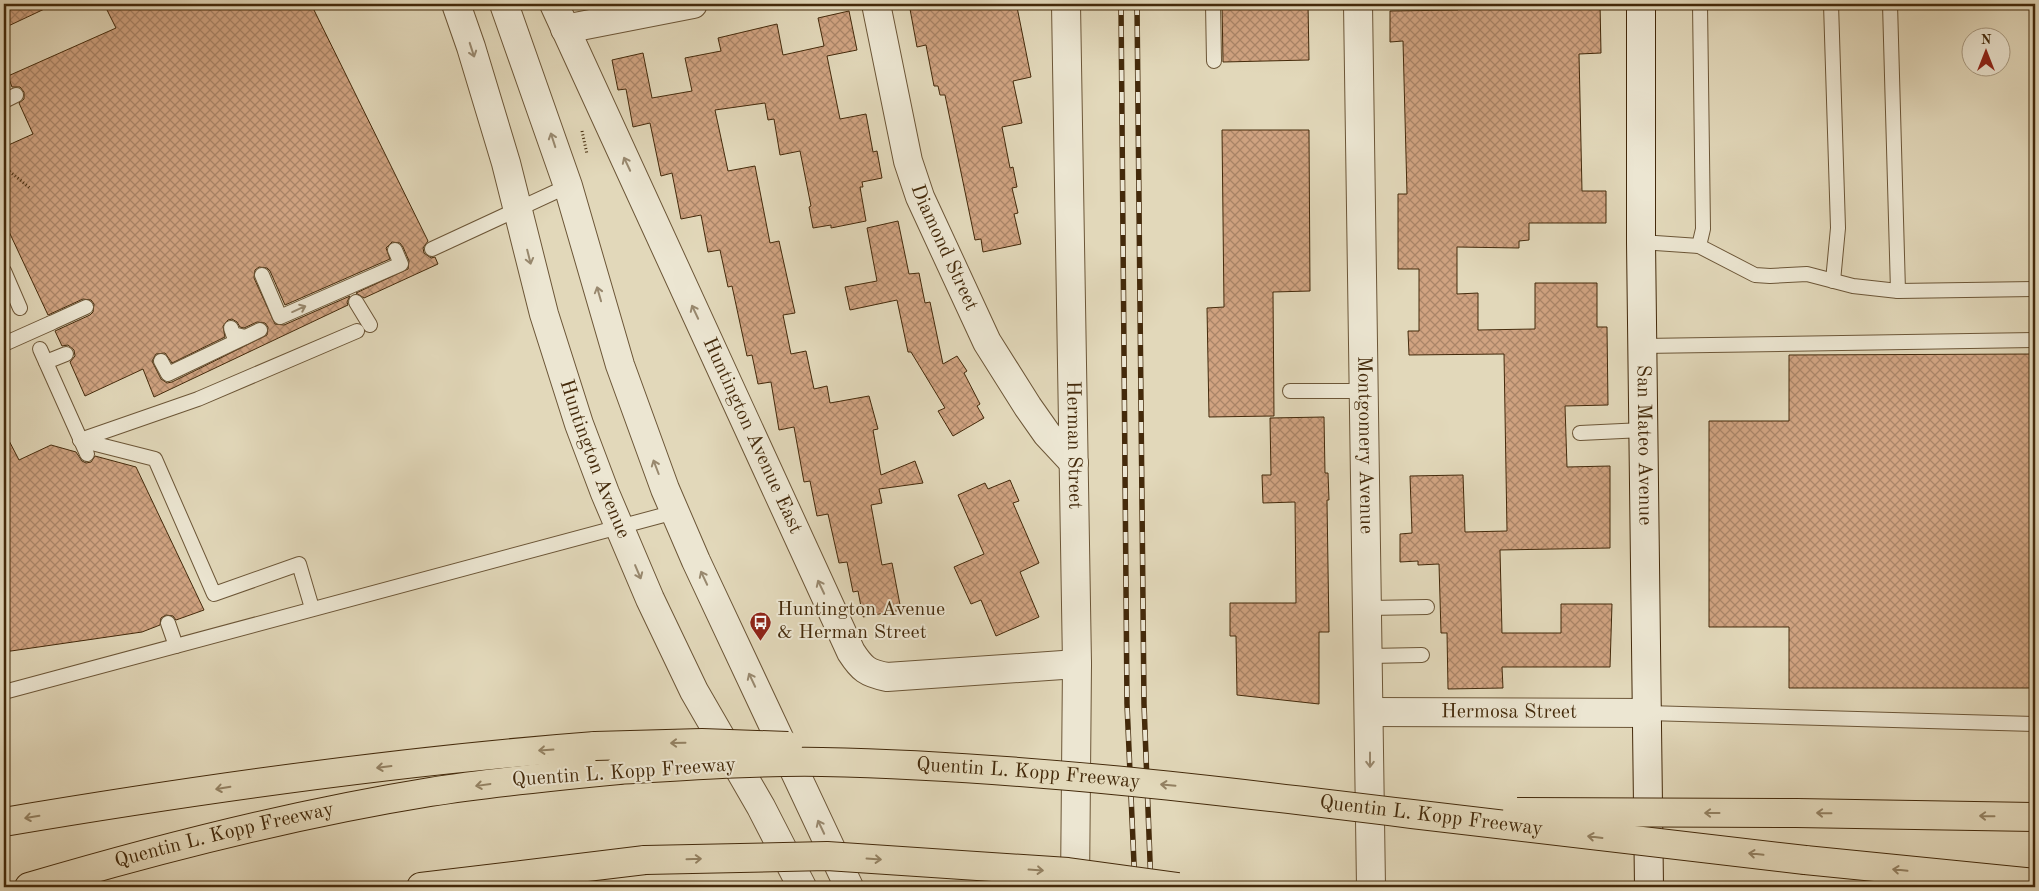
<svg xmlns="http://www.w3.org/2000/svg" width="2039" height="891" viewBox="0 0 2039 891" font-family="'Old Standard TT',serif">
<defs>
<pattern id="building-cross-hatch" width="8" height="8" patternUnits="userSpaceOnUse" patternTransform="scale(1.25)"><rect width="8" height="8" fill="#d0a381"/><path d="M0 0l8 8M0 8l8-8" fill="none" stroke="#aa8568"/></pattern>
</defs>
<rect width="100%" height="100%" fill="#e2d8ba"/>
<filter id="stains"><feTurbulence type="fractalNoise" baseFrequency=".004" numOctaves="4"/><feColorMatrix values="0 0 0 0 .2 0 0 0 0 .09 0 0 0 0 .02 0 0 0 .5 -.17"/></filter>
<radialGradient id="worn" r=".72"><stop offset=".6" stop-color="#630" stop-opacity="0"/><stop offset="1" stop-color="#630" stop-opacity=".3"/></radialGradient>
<g fill="url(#building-cross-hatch)" stroke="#442a0b" fill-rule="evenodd">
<polygon points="4,4 55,4 4,28"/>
<path d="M104,4H311L428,241L423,248L424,253L431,258L435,257L438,264L364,298L356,293L408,269L409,261L403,247L400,243L392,242L386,248L390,259L285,305L270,271L267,268L259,267L255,270L254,278L275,324L284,325L350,296L347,302L348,305L154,397L143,369L85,396L70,362L75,356L74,350L68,345L62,346L55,331L90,315L93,312L94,304L91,300L83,299L48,315L4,221V147L33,134L19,103L24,99V92L20,87H12L8,76L116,28ZM232,319L237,322L240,327L244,328L257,322L265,323L268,327L267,335L172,382L167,383L161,379L152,361L156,354L165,353L172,363L225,337L223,326L228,320Z"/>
<polygon points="919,4 1011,4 1012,8 1017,7 1031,77 1013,81 1022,123 1002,127 1010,168 1013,167 1017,187 1012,188 1018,213 1014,214 1021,244 983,252 981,239 975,240 945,95 940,95 938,86 934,86 926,45 917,47 910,9 920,7"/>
<polygon points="1222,4 1308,4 1309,60 1223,62"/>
<polygon points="1458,4 1600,4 1601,53 1579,54 1582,191 1606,191 1606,223 1529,223 1529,240 1519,241 1519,248 1457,247 1457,294 1478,293 1478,330 1535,329 1535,283 1597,283 1597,327 1607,327 1608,405 1565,406 1567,467 1610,466 1610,548 1500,550 1502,633 1561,633 1561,604 1612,604 1610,667 1502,667 1503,688 1448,689 1447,633 1441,633 1439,564 1418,565 1418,561 1400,562 1400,534 1412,533 1410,476 1463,475 1465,532 1507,531 1504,354 1409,355 1408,331 1419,331 1419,269 1398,269 1398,194 1407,194 1403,41 1390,42 1390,11 1458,10"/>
<polygon points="849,11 857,50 827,56 840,119 866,114 873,152 877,151 882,178 862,182 863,187 860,187 866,221 831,228 831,225 813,228 809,207 811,206 800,151 780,155 774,119 768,120 765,103 715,110 728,171 755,166 770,243 779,241 795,313 783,315 791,354 806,351 814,389 827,386 830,403 869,396 878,429 873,430 881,475 915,461 923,483 879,489 882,503 871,505 882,565 892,563 901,610 863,617 858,591 853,592 847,562 839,563 828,514 817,516 810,481 804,482 794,427 779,430 771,382 758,384 752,355 747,356 732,286 728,287 720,250 708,252 701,215 681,219 672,173 661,176 650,123 633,127 626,89 618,90 612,60 643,53 652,98 692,91 685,58 721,51 718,38 777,24 783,55 824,46 818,18"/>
<polygon points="1222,130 1309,130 1310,291 1273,292 1274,416 1209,417 1207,308 1224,307"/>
<polygon points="898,221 909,274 919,273 925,303 930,302 943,364 957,356 967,371 964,373 980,404 977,406 984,418 953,436 938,411 945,408 911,352 908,352 897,300 850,310 845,287 877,281 867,228"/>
<polygon points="2035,354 2035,688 1789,688 1789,627 1709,627 1709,421 1789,421 1789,355"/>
<polygon points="1324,417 1325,473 1328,473 1329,500 1327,500 1329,632 1319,632 1319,704 1237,695 1236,636 1230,636 1230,603 1296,603 1295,502 1263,503 1262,475 1271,475 1270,418"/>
<polygon points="4,431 19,460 51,445 76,452 82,461 86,463 91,462 95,456 136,467 204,610 176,620 173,616 166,615 161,618 160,625 142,632 4,652"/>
<polygon points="1010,480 1019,501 1013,503 1039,563 1020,572 1039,617 996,636 981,600 971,604 954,567 984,554 958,495 985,483 988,489"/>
</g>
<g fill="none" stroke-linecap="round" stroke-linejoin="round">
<defs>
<g id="service">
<polyline points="1213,4 1214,61"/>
<polyline points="1831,4 1838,228 1833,281"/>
<polyline points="1890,4 1898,291"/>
<polyline points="4,101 16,95"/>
<polyline points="1641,242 1699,246 1755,275 1770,276 1807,274 1853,286 1898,291 2035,289"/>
<polyline points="1699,246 1703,229 1700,4"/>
<polyline points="432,249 568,186"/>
<polyline points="4,271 20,308"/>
<polyline points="262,275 280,317 401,264 395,250"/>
<polyline points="356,302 370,325"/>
<polyline points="51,323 86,307"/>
<polyline points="231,328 233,334 245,337"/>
<polyline points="1642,346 2035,340"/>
<polyline points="40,349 87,454"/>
<polyline points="161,361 168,374 260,330"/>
<polyline points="46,362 66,354"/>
<polyline points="1290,391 1365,391"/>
<polyline points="1580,433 1643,430"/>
<polyline points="80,440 155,459 214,594 299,564 312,608"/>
<polyline points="80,440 198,399 357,331"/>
<polyline points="1368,608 1427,607"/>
<polyline points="168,623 176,646"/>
<polyline points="1369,656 1422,655"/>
<polyline points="4,692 675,512"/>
<polyline points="1647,713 2035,724"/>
</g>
<g id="minor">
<path id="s1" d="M554,4L851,652C862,669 867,673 887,677L1077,664"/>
<path id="s2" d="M876,4L908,161L920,197L987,342L1028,407L1047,434L1074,463"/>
<path id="s3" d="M1066,4L1077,664L1075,887"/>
<path id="s4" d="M1358,4L1371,887"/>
<polyline points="565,29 693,4"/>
<path id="s5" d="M1370,712L1647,713"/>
</g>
<g id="tertiary">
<path id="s6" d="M456,4L471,47L506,163L544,314L579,424L605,493L650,599L694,691L761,807L802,887"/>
<polyline points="504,4 568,186 620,365 665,489 696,561 849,887"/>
</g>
<g id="secondary">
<path id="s7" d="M1641,4V242L1649,887"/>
</g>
<g id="motorway">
<polyline points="1796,813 2035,817"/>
<path d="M4,822C200,789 396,761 595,746"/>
<polyline points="1805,860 2035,883"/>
<path id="s8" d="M29,887C161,848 294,814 430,792C493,782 556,776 619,770"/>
<polyline points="421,887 645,860"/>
</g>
</defs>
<use href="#service" stroke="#6c5637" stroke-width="16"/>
<use href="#minor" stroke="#6c5637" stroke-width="30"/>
<use href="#tertiary" stroke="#6c5637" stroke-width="30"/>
<use href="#secondary" stroke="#442a0b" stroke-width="30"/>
<use href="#motorway" stroke="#442a0b" stroke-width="30"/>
<g stroke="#442a0b" stroke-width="3" stroke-dasharray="1 2.5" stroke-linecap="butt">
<polyline points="582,131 587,154"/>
<polyline points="4,167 30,188"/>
</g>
<use href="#service" stroke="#ece6d2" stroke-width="14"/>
<use href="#minor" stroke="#ece6d2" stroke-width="28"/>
<use href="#tertiary" stroke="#ece6d2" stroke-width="28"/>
<use href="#secondary" stroke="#ece6d2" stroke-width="28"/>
<use href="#motorway" stroke="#e2d8ba" stroke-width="28"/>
<defs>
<g id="rail">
<polyline points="1121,4 1127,704 1135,887"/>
<polyline points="1137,4 1144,704 1151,887"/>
</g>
</defs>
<use href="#rail" stroke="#442a0b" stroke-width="5.5"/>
<use href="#rail" stroke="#ece6d2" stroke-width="4" stroke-dasharray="11" stroke-linecap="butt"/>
<defs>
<polyline id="service-bridge" points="4,344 51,323"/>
<g id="motorway-bridge">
<polyline points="595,746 702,743 788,746"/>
<path id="s9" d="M619,770C686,766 754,761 822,762C1020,766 1216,790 1412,814C1543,830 1674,845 1805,860"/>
<polyline points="1517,812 1796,813"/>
<polyline points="645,860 827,856 1068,872 1178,887"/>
</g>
</defs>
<use href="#service-bridge" stroke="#6c5637" stroke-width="16" stroke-linecap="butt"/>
<use href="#motorway-bridge" stroke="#442a0b" stroke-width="30" stroke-linecap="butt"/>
<use href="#service-bridge" stroke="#ece6d2" stroke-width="14"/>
<use href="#motorway-bridge" stroke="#e2d8ba" stroke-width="28"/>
</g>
<defs><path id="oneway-shaft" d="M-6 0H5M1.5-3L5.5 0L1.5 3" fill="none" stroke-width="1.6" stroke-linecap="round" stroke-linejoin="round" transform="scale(1.25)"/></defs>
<g stroke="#98886e">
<use href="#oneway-shaft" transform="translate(472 50) rotate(72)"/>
<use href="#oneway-shaft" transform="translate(553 140) rotate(-108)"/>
<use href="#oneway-shaft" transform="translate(627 164) rotate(-115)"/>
<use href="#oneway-shaft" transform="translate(529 257) rotate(76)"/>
<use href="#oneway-shaft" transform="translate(599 294) rotate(-106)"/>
<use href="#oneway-shaft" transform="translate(299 309) rotate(-24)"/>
<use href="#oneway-shaft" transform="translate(695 312) rotate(-115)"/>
<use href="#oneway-shaft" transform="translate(656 467) rotate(-111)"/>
<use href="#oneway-shaft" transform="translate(638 572) rotate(67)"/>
<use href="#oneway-shaft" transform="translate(704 578) rotate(-115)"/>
<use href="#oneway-shaft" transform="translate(821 587) rotate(-115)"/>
<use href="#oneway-shaft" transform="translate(752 680) rotate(-115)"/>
<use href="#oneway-shaft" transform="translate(1370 760) rotate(90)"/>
<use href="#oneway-shaft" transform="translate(821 827) rotate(-115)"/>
</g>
<g stroke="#938162">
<use href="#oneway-shaft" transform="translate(678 743) rotate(179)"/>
<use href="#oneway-shaft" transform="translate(546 750) rotate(176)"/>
<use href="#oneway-shaft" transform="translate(384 767) rotate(173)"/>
<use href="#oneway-shaft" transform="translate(483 785) rotate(172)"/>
<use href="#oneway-shaft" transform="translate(1168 785) rotate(-175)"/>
<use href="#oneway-shaft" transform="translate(223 788) rotate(171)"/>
<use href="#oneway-shaft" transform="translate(1712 813) rotate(-180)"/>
<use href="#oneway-shaft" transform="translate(1824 813) rotate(-179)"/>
<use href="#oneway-shaft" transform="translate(1987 816) rotate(-179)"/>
<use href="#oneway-shaft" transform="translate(32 817) rotate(171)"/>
<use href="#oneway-shaft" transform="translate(1595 837) rotate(-173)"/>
<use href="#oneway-shaft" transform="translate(1756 854) rotate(-174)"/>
<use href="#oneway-shaft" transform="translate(694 859) rotate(-2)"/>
<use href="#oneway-shaft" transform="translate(874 859) rotate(4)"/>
<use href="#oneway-shaft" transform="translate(1036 870) rotate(4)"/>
<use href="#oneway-shaft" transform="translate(1900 870) rotate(-174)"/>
</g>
<defs>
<symbol id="bus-pin" viewBox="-11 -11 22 30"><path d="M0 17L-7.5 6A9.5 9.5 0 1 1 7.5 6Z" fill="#8f2418" stroke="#ece6d2"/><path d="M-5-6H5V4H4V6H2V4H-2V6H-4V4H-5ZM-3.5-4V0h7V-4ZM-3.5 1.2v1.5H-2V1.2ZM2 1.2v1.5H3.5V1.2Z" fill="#fff"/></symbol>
</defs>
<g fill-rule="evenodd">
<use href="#bus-pin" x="748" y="610" width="25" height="34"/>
</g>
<g text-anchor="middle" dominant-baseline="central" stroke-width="4" stroke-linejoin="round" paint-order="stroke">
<g font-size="20" fill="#442a0b" stroke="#ece6d2">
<text stroke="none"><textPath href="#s2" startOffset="254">Diamond Street</textPath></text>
<text stroke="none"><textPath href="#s1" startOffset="475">Huntington Avenue East</textPath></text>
<text stroke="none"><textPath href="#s4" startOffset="441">Montgomery Avenue</textPath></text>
<text stroke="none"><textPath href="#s3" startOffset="441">Herman Street</textPath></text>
<text stroke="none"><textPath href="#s7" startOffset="441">San Mateo Avenue</textPath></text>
<text stroke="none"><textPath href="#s6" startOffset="476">Huntington Avenue</textPath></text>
<text stroke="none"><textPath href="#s5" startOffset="139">Hermosa Street</textPath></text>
<text transform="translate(624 773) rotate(-4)">Quentin L. Kopp Freeway</text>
<text stroke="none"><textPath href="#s9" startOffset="410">Quentin L. Kopp Freeway</textPath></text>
<text stroke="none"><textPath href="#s9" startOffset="815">Quentin L. Kopp Freeway</textPath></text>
<text stroke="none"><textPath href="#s8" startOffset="202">Quentin L. Kopp Freeway</textPath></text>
</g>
<g font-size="20" fill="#442a0b" stroke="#ece6d2" text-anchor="start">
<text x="777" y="610">Huntington Avenue<tspan x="777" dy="23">&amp; Herman Street</tspan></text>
</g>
</g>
<rect width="2039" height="891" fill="none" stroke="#e2d8ba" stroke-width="20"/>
<rect x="5" y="5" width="2029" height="881" fill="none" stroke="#442a0b" stroke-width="2.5"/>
<rect x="10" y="10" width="2019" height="871" fill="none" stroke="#442a0b"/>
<g transform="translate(1986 52)"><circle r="24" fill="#ece6d2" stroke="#a99b82"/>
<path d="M0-4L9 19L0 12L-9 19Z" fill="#8f2418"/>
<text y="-8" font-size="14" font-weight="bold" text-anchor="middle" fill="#442a0b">N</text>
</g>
<rect width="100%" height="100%" filter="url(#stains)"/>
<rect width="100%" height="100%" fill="url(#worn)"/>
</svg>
